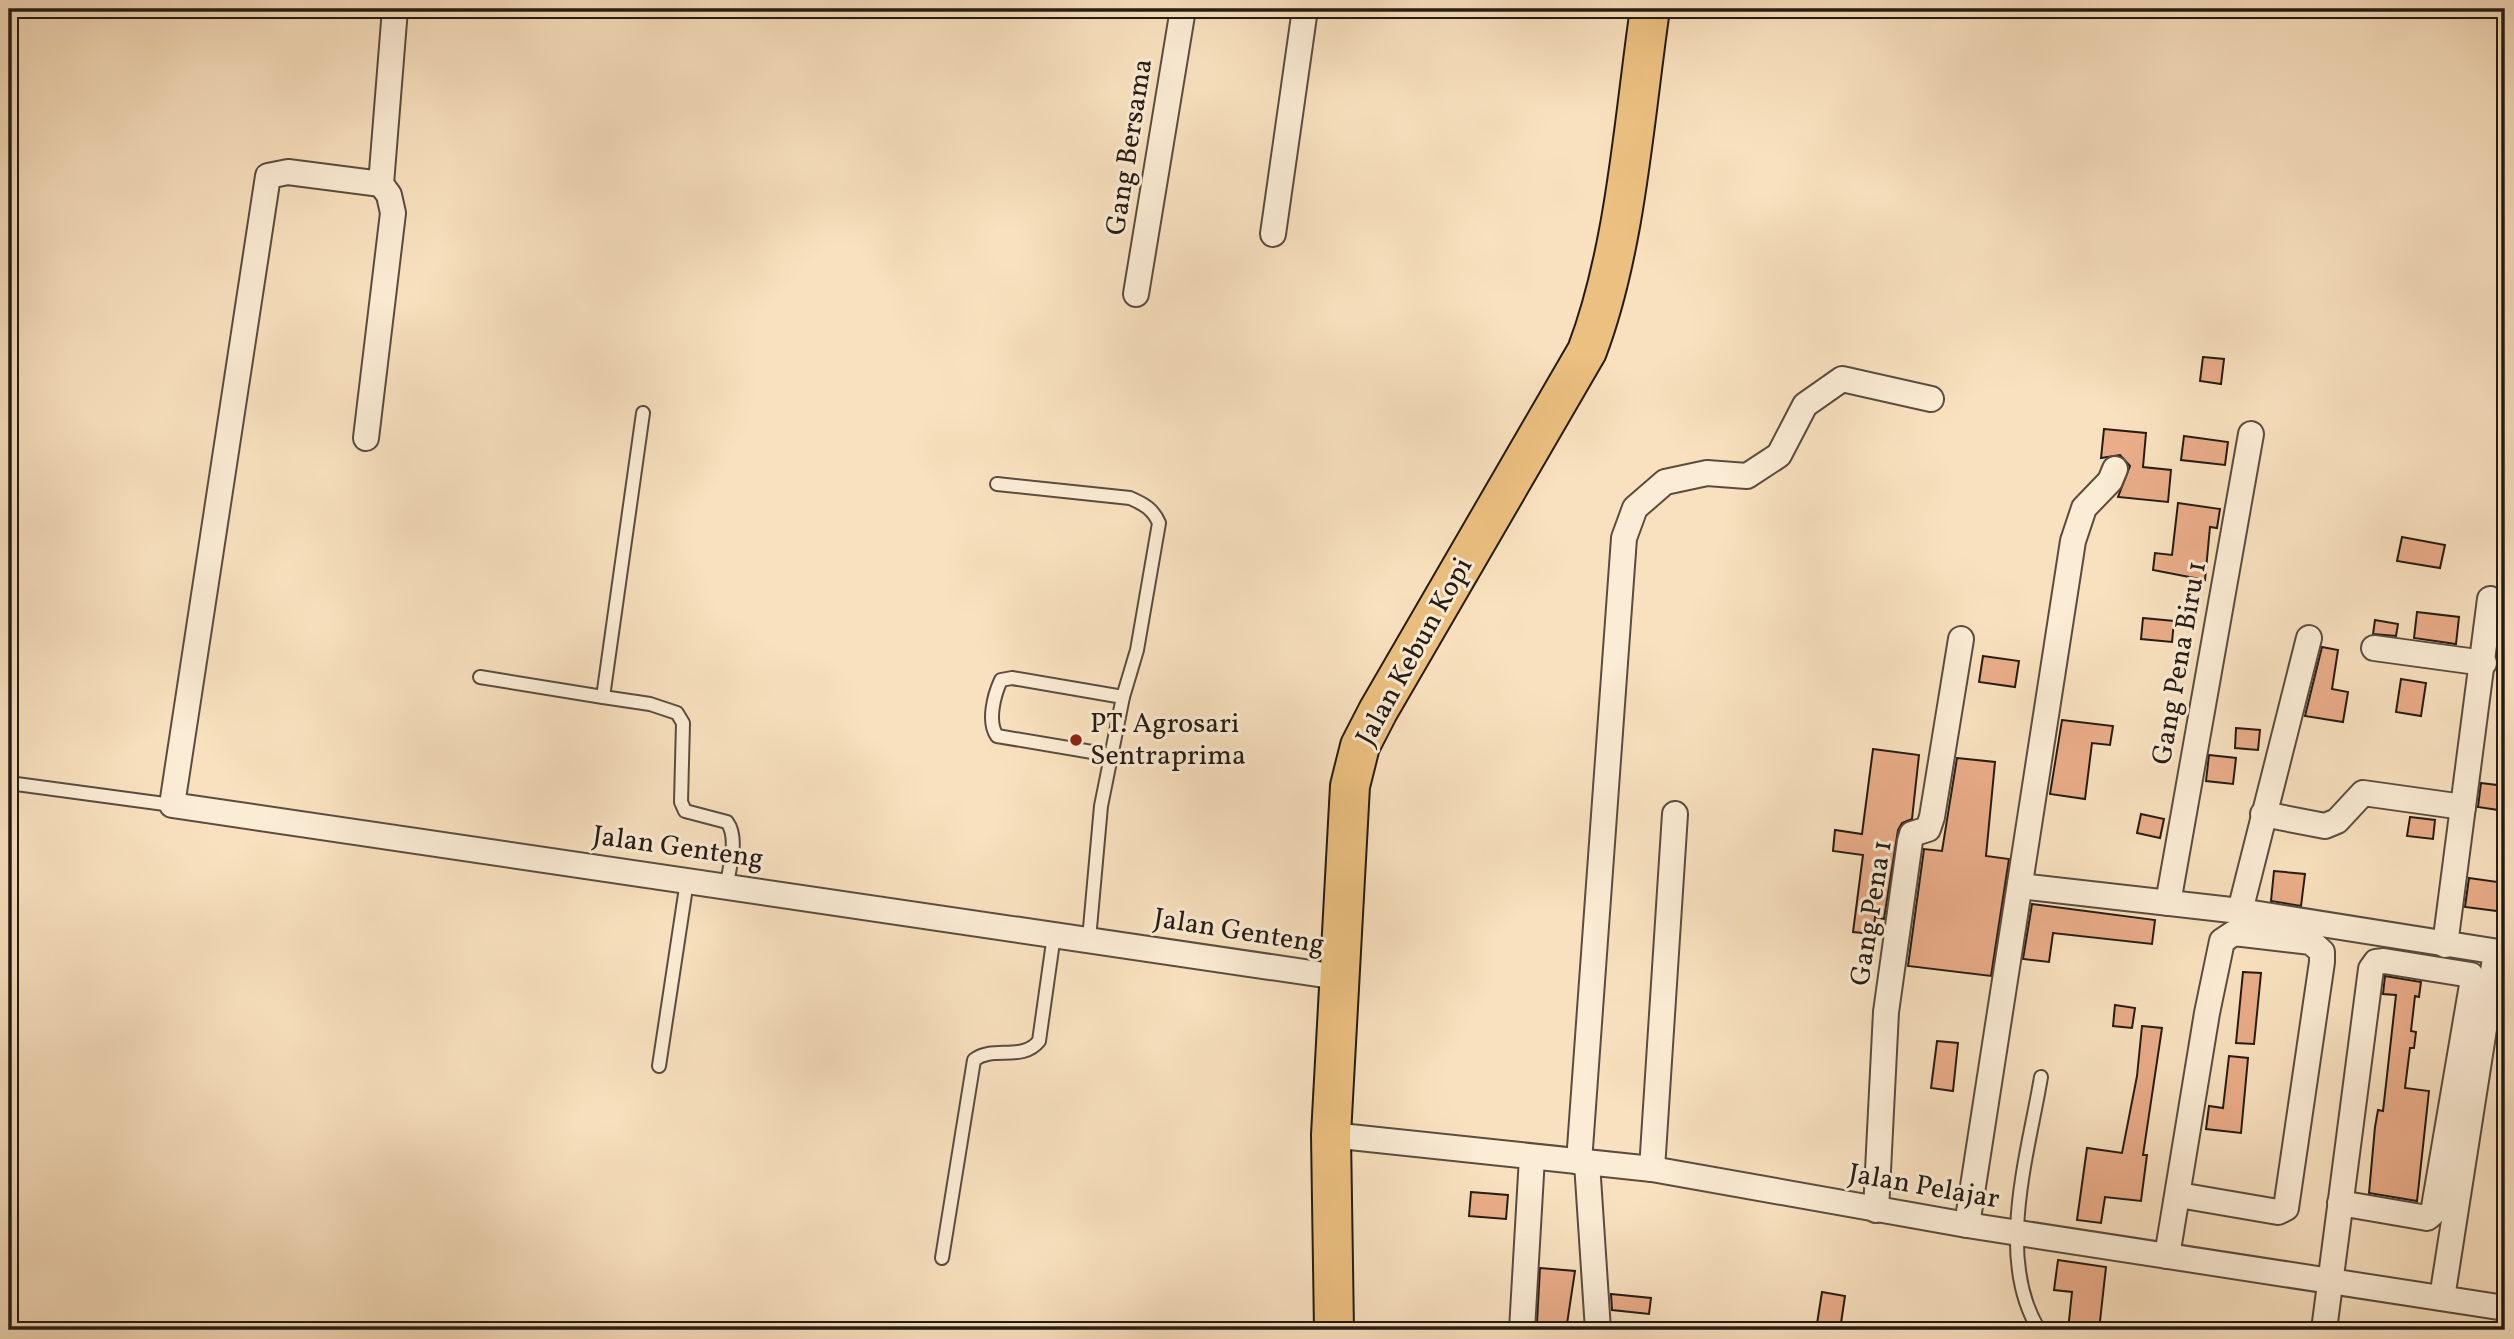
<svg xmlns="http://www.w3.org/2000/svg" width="2514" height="1339" viewBox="0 0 2514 1339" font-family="Vollkorn,serif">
<rect width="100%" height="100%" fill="#f9e1bf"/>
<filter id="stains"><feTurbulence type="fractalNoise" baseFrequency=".00286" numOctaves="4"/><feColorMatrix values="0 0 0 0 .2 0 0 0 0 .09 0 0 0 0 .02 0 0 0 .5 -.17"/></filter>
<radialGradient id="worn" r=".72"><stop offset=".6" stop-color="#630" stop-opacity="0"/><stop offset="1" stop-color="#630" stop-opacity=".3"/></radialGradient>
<g fill="#eaad89" stroke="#251b14" stroke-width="2">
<polygon points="2203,357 2224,359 2221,384 2200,381"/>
<polygon points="2104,429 2146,433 2143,467 2171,470 2168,502 2118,497 2130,466 2120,455 2101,458"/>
<polygon points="2184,436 2228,442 2225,465 2181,460"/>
<polygon points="2178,503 2220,509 2217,528 2210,527 2205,580 2153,570 2155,553 2172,555"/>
<polygon points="2402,537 2445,545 2440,568 2397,561"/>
<polygon points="2417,612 2459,617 2456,644 2414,638"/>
<polygon points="2143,618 2174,621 2172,642 2141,639"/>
<polygon points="2375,620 2398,624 2396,636 2373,634"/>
<polygon points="2322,647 2338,650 2332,689 2348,692 2343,722 2305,716"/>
<polygon points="1983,656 2019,661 2015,687 1979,682"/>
<polygon points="2401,679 2426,683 2421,716 2396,712"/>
<polygon points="2062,720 2113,726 2110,745 2092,743 2085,799 2050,794"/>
<polygon points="2236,728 2260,730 2258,750 2235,748"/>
<polygon points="1873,749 1919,755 1912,819 1902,823 1898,830 1884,919 1875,917 1873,934 1853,932 1863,855 1833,851 1835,830 1862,834"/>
<polygon points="2209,755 2236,758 2233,784 2206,781"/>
<polygon points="1957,758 1995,762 1986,856 2009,859 1991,976 1908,966 1924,849 1942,851"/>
<polygon points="2481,783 2505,786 2505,811 2478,807"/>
<polygon points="2141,814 2164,819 2160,838 2137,833"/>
<polygon points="2410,817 2435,820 2433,839 2407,836"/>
<polygon points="2274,871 2305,874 2301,906 2271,901"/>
<polygon points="2469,878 2505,883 2505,912 2465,907"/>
<polygon points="2032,904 2155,920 2152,944 2053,933 2049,962 2023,959"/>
<polygon points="2243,972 2261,973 2254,1044 2236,1043"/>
<polygon points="2385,976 2421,982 2419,997 2415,996 2411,1031 2416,1032 2414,1048 2410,1048 2405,1088 2429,1091 2417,1201 2369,1193 2375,1127 2378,1110 2383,1111 2396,995 2383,994"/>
<polygon points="2115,1005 2135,1008 2132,1028 2113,1026"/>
<polygon points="2142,1026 2162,1028 2143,1155 2147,1155 2141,1201 2105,1197 2101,1223 2077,1220 2087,1148 2122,1153 2137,1076"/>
<polygon points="1937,1041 1958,1043 1953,1091 1931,1088"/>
<polygon points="2229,1056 2248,1058 2241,1133 2206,1129 2209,1106 2223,1108"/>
<polygon points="1471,1192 1508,1195 1506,1219 1469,1216"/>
<polygon points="2058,1260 2106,1267 2099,1330 2068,1330 2072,1292 2054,1290"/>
<polygon points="1540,1268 1575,1271 1567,1324 1537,1322"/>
<polygon points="1822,1292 1845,1296 1840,1330 1816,1330"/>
<polygon points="1611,1294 1651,1298 1649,1314 1612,1310"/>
</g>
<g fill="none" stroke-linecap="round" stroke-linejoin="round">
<defs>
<g id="service">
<path d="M643,413L603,697L650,704L677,713L683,723L681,802L685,811L727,822C739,838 729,867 727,885"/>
<path d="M997,484L1130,498C1144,504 1153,509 1159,523L1137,650L1123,697L1101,806L1089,939"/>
<polyline points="480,677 603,697"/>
<path d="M1110,755L997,736C987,722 994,695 1001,680L1012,678L1123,697"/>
<polyline points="9,783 172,805"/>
<polyline points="659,1066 687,881"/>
<path d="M942,1258L974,1060C993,1045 1022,1062 1039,1041L1054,935"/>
<path d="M2039,1330C1995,1258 2028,1155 2041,1077"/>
</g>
<g id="minor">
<polyline points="381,184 288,172 268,176 172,805 1338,977"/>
<polyline points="1273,234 1305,9"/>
<polyline points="1136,294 1183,9"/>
<polyline points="366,438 393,213 389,195 381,184 395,9"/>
<polyline points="2374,648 2484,663"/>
<polyline points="2263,814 2325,826 2337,821 2363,793 2463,807"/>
<polyline points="2020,886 2240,911 2505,953"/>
<polyline points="2168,903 2251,434"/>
<polyline points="2240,911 2309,638"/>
<polyline points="2445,945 2490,599"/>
<polyline points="1331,1135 1652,1169 1967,1225 2505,1308"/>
<polyline points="1579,1162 1624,538 1635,508 1665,482 1707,473 1747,476 1779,455 1805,405 1842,379 1931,399"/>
<polyline points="1587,1163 1598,1330"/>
<polyline points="1652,1169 1675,814"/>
<polyline points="1876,1210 1886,1012 1910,841 1912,834 1928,829 1932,817 1961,639"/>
<polyline points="1967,1225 2073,541 2084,508 2110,481 2115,469"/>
<polyline points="2167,1256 2207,1013 2222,941 2234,933 2311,942 2322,952 2322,962 2286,1208 2278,1212 2179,1195"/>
<polyline points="2442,1298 2496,952"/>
<polyline points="1522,1330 1532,1157"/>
<polyline points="2324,1330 2371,969 2376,962 2384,961 2471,975 2473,979 2433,1213 2427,1218 2340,1203"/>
</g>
<path id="primary" d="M1334,1330L1331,1135L1350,786L1360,746L1378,711L1587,351C1626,248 1634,119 1650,9"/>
</defs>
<use href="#service" stroke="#5a4c3f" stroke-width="16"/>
<use href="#minor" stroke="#5a4c3f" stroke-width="28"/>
<use href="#primary" stroke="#251b14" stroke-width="42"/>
<use href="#service" stroke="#fbecd5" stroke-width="12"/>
<use href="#minor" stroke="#fbecd5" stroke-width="24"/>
<use href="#primary" stroke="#ecc080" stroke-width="38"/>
</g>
<circle fill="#8f2418" stroke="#fbecd5" stroke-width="2.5" cx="1076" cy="740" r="7"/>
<g text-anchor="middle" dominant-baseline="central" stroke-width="6" stroke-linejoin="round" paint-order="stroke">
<g font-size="28" fill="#251b14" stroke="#fbecd5">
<text transform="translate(1130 147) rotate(-81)">Gang Bersama</text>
<text transform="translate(1415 652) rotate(-61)">Jalan Kebun Kopi</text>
<text transform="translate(2180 663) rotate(-80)">Gang Pena Biru 1</text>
<text transform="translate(678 848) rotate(8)">Jalan Genteng</text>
<text transform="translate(1872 913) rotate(-81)">Gang Pena 1</text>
<text transform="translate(1239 932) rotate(9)">Jalan Genteng</text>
<text transform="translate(1924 1187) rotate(10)">Jalan Pelajar</text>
</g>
<g font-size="28" fill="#251b14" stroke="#fbecd5" text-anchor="start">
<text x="1090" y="724">PT. Agrosari<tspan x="1090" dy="32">Sentraprima</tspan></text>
</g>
</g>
<rect width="2514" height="1339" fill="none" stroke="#f9e1bf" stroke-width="35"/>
<rect x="10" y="10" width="2493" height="1318" fill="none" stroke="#251b14" stroke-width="3.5"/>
<rect x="18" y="18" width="2479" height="1304" fill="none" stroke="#251b14" stroke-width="2"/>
<rect width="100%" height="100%" filter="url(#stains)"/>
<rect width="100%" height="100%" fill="url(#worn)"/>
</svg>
